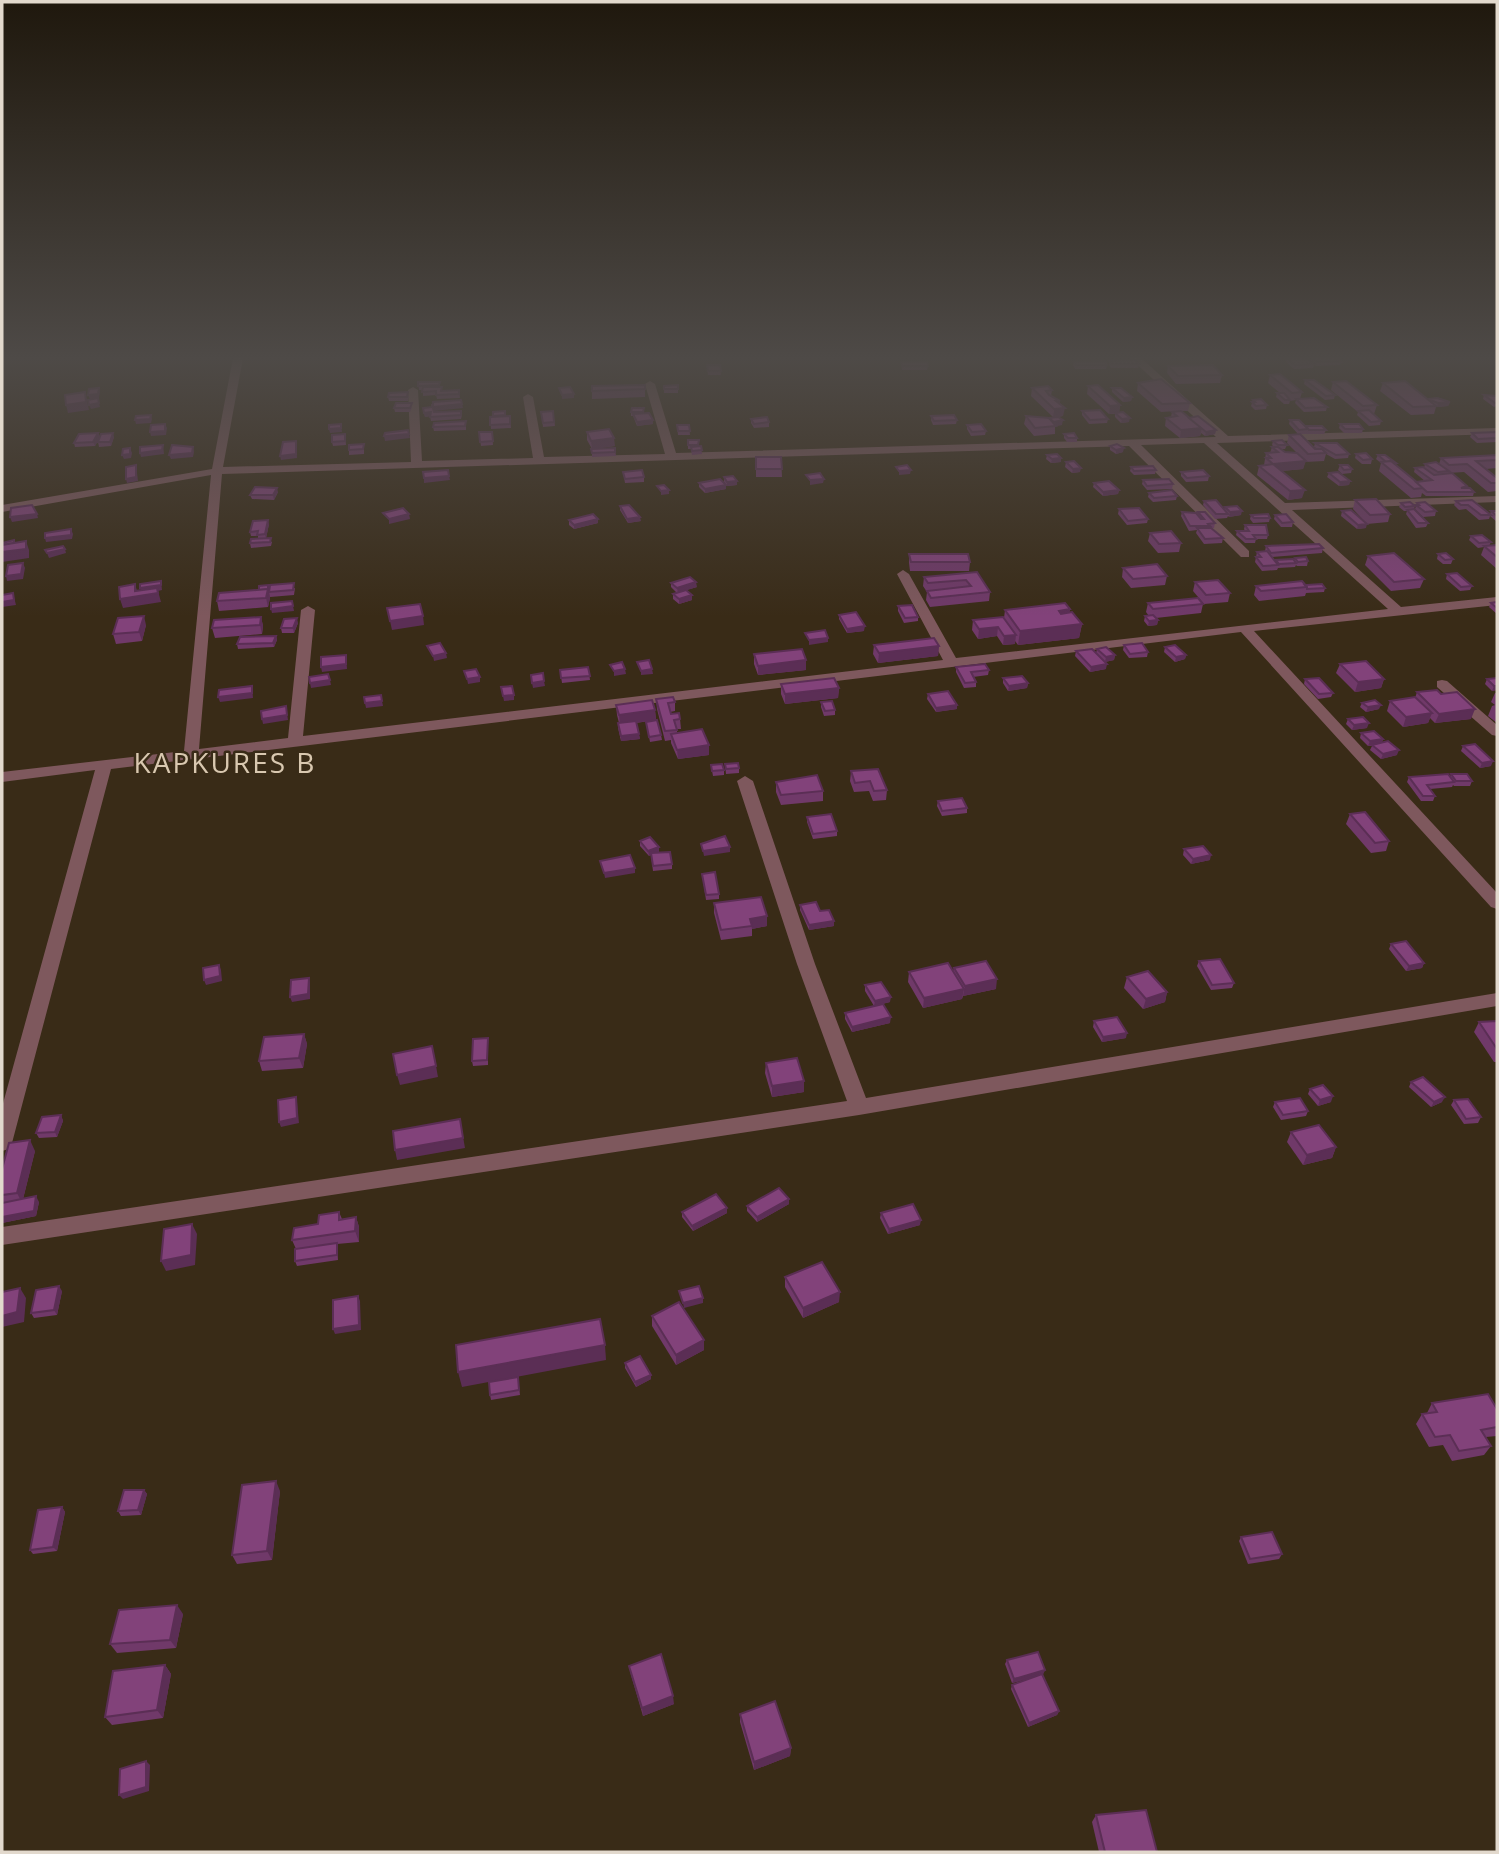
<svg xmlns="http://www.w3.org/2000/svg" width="1499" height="1854" viewBox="0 0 1499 1854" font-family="'Open Sans',sans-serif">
<rect width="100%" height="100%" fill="#392b17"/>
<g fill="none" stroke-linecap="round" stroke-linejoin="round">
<g fill="#7e585d" fill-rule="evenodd">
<path d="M233,358H243L223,467L411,462L408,390L413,387L418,390L422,461L533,458L523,397L528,394L533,397L544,457L665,454L645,384L650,381L655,384L676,453L1216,437L1130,358H1141L1228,436L1497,428V434L1217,443L1285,503L1497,496V502L1292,510L1401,607L1497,597V605L1254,631L1497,893V909L1491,907L1241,632L111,769L12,1143L9,1149L2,1151V1107L95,770L2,782V772L184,751L211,475L2,512V505L212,469ZM1204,443L1388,609L956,658L909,574L903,570L897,574L943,660L303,736L315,610L308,606L301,610L288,738L199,749L222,474L1129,446L1241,557H1249V551L1141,445Z"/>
<polygon points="1442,680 1447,681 1497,725 1497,736 1492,735 1437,687 1437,681"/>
<polygon points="745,776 753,781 815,964 866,1098 1497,993 1497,1006 859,1115 2,1245 2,1227 847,1101 797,964 737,781"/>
</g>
</g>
<g fill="#703969">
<polygon points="1287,358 1311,361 1311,358 1341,362 1340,365 1316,366 1314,365 1313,368 1294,369 1286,362"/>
<polygon points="1109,361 1139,364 1138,368 1111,368 1109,365"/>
<polygon points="901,362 928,366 927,370 902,370"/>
<polygon points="1074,362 1107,365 1106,369 1075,369 1073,365"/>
<polygon points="720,365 721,375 708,375 707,369"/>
<polygon points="1168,366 1222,375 1220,383 1176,384 1167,373"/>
<polygon points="1270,375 1302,392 1300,399 1327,407 1326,411 1304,412 1295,403 1296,400 1290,401 1289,404 1284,404 1276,397 1277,393 1280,393 1268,383"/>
<polygon points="1305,380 1335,395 1334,399 1325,400 1304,384"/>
<polygon points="418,382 441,386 442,391 459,390 460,398 437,399 436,395 423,396 423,390 419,390"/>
<polygon points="1333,382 1377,405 1374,414 1373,414 1381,421 1380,425 1369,426 1357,415 1358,412 1331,390"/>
<polygon points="1138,383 1190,403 1188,411 1181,411 1189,418 1216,430 1215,434 1205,436 1201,433 1200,436 1180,438 1165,426 1166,418 1171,417 1172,412 1177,411 1161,412 1137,391"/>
<polygon points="1383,383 1428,399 1450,402 1448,406 1436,407 1434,414 1411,415 1380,391"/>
<polygon points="645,385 645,397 592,399 592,386"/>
<polygon points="678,385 678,393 664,393 664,386"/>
<polygon points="1088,386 1120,405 1119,413 1129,422 1121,423 1115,417 1115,414 1109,414 1087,394"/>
<polygon points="1032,388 1052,390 1051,396 1060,401 1060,404 1063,416 1058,417 1062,425 1055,426 1055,434 1034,436 1024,424 1026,416 1049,418 1053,417 1031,396"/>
<polygon points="1112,388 1132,397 1131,401 1123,402 1112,392"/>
<polygon points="1484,395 1497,396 1497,406 1494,407 1483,399"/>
<polygon points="409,396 408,401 389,401 388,397"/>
<polygon points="1253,400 1267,405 1266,409 1255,410 1251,406"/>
<polygon points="412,407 410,412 395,412 394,408"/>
<polygon points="423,408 434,412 462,415 461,419 431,421 430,416 425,417"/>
<polygon points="505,411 506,416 510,416 511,428 491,429 490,417 493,417 493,412"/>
<polygon points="553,411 555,426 543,427 541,412"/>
<polygon points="1082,411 1108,419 1107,423 1089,424 1082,415"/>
<polygon points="631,412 643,412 653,424 637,426 633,416 631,416"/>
<polygon points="931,416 957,420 956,424 933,425 931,420"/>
<polygon points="751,419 769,422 769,427 754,428 751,423"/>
<polygon points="1290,420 1305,427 1326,430 1324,434 1298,434 1289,424"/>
<polygon points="466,421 466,430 434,431 433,427"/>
<polygon points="1340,424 1363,429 1362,433 1344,433 1339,428"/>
<polygon points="677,425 689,425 690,435 678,435"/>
<polygon points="967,425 986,431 985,435 971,436 967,429"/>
<polygon points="479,432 492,432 493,445 481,446"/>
<polygon points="587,432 615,446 592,449 615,448 616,456 592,457 592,449 587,440"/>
<polygon points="1497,432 1497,442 1477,443 1470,437 1472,433"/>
<polygon points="98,433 100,437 95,446 75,447 74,443"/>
<polygon points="345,434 346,445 333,446 332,442"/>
<polygon points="1064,434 1077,438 1077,442 1067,442 1064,438"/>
<polygon points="1289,435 1315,449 1318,449 1314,447 1315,443 1349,454 1348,458 1335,459 1326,454 1324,461 1305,462 1303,469 1282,471 1302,498 1288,500 1257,475 1259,466 1264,465 1266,453 1270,453 1272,447 1274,447 1272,445 1273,441 1287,445 1285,449 1281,449 1285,452 1298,454 1287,443"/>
<polygon points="114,437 111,446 99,447 98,442"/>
<polygon points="688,440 699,440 699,447 701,446 702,454 692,455 691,449 688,449"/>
<polygon points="364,444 364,454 349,455 349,450"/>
<polygon points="1110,446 1123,452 1116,454 1110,450"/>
<polygon points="1356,454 1372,459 1371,464 1362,464 1355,458"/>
<polygon points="1047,455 1061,458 1061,462 1051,463 1046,459"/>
<polygon points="1378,455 1395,465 1416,482 1425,481 1414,472 1415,468 1424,468 1425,464 1439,464 1441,458 1497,455 1497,468 1486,469 1497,478 1497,491 1488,492 1464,472 1448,473 1467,488 1474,492 1473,496 1426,496 1422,493 1421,497 1411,498 1379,471 1381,463 1376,459"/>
<polygon points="756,457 781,457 782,477 756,477"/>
<polygon points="1066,462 1080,472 1072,473 1065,467"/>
<polygon points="1340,465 1352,469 1351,473 1342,474 1338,470"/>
<polygon points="1131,467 1156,470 1155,474 1134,475 1130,471"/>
<polygon points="623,472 644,477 644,482 625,483"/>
<polygon points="1181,472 1209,476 1208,481 1186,482 1181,476"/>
<polygon points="1329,473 1350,481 1349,485 1339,486 1327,477"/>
<polygon points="724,477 737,485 727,486 726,485 726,489 705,493 699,487 699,483 726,485 724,482"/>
<polygon points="1143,480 1173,484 1172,489 1147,490 1142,484"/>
<polygon points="1094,483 1119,490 1118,494 1103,496 1093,487"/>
<polygon points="278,492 274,500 252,499 250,495"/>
<polygon points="1149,493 1177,496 1176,500 1153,502 1148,497"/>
<polygon points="1355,500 1390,514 1388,522 1367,524 1353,509"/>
<polygon points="1472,500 1490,514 1491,511 1497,511 1497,522 1490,516 1489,519 1479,520 1466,509 1459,510 1454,505 1456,501"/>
<polygon points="1204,501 1224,509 1225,507 1241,515 1229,517 1228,516 1227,518 1215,519 1203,505"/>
<polygon points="1401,503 1415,506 1414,509 1428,523 1426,527 1416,528 1406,514 1407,511 1404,511 1399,507"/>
<polygon points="1417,503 1436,511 1435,516 1423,517 1415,509"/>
<polygon points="620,506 641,521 628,523 620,510"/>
<polygon points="1119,509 1148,519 1147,523 1127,525 1118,514"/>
<polygon points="1342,511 1366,528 1357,529 1341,516"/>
<polygon points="1182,512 1197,514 1198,512 1215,523 1214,528 1211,528 1223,538 1222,543 1204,544 1196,533 1197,530 1189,531 1181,516"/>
<polygon points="1251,515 1270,518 1269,522 1253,523 1250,519"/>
<polygon points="1275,515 1293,522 1292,527 1281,527 1274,519"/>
<polygon points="569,520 598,523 574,529 569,525"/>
<polygon points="269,524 266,538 272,542 271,546 251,548 250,543 258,538 258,536 251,536 250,532"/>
<polygon points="1245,525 1268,535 1267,539 1256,539 1255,543 1245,543 1236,535 1237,531 1245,531 1244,529"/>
<polygon points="1150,533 1181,543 1179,552 1158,553 1148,541"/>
<polygon points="1471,536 1491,542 1489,546 1497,546 1497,569 1481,555 1484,547 1478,548 1469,540"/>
<polygon points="1266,546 1323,548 1322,553 1272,557 1276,562 1276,560 1294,560 1295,558 1308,561 1307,566 1297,566 1296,565 1295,567 1278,568 1277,570 1262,571 1255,562 1257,552 1265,551"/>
<polygon points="909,554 970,562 969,571 910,571 909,563"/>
<polygon points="1438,554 1453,559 1451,564 1443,564 1437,559"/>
<polygon points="1368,556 1424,579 1420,588 1391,591 1365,565"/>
<polygon points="1123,568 1167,576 1165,585 1131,588 1122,577"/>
<polygon points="977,572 990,592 989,601 930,607 926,600 927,592 923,586 924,577"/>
<polygon points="1447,574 1472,586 1470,590 1460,591 1446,579"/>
<polygon points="1195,582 1230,593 1228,602 1204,604 1193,591"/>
<polygon points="671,583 697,587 686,590 692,595 692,600 679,604 673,599 673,594 677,593 671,587"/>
<polygon points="1305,585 1325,588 1324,592 1306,593 1305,596 1259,601 1254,595 1256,586"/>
<polygon points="295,588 294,595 270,597 269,593 270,598 268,607 219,611 217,601"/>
<polygon points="1497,602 1497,614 1489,607 1491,603"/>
<polygon points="1148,603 1203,604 1201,613 1156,618 1158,620 1157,625 1148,626 1144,621 1145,616 1149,616 1146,612"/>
<polygon points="898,606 918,617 918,621 904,623 898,611"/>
<polygon points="1070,609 1069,613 1082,624 1079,638 1018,645 1015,641 1015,644 1003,645 997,636 978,639 972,630 973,620 1004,618 1005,610"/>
<polygon points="839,615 864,631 847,633 839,619"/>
<polygon points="261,617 263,626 262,634 215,638 212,628"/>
<polygon points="298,623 294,633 282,633 281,628"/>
<polygon points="146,625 142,641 116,644 113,634"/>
<polygon points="276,636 277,640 274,647 238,649 237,644"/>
<polygon points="874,645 939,646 938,656 878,663 873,654"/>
<polygon points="1124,645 1148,652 1147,657 1129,658 1123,650"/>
<polygon points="1165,647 1186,655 1185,659 1175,662 1164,652"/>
<polygon points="1097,649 1115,655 1114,660 1105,662 1106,669 1090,672 1075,656 1076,651 1096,653"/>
<polygon points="754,654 806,670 758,675 754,664"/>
<polygon points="1340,664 1384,679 1381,688 1355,692 1336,673"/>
<polygon points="588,667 590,680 562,683 560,670"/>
<polygon points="956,667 989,670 988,675 973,677 976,682 976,687 964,688 956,672"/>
<polygon points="1003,678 1028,683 1027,688 1008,691 1003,683"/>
<polygon points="1497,678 1497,690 1492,691 1485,684 1487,679"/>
<polygon points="1305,679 1333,693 1331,697 1318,699 1304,684"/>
<polygon points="781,684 839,688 838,698 785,704 781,694"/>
<polygon points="1417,692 1471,719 1435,723 1430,718 1428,723 1403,727 1387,711 1390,701 1415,698"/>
<polygon points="1495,693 1497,693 1497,723 1488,716 1492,706 1495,705 1491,702"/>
<polygon points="928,694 957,709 936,712 927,699"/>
<polygon points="656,699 675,702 675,711 670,712 671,714 680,719 681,729 677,729 677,733 709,745 709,755 678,759 671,743 671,740 665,741 657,709"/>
<polygon points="821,702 835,710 835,715 824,716 821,707"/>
<polygon points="1362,703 1379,709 1366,712 1360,707"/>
<polygon points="616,705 655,710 656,720 636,723 640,739 621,741 618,728 618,723 619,723 617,715"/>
<polygon points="1348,719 1367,728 1352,730 1346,724"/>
<polygon points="646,722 661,735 662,740 650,742"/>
<polygon points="1361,733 1383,739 1382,743 1397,755 1381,759 1370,750 1372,746 1368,746 1360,738"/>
<polygon points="1463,746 1491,766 1480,768 1461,751"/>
<polygon points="725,764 739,768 739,773 726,774"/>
<polygon points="711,765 724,770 724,775 713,776"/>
<polygon points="851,771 887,790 886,800 873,801 869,791 854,792 850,781"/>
<polygon points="1451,774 1472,781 1470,786 1454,786 1453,785 1452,787 1430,789 1435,796 1433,801 1421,801 1407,782 1409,777 1450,777"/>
<polygon points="776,782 823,791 823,801 781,805 776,792"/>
<polygon points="938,801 967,808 967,813 942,816 937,806"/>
<polygon points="1350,814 1389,841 1386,851 1371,853 1346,824"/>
<polygon points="807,817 837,831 837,836 813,839 807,822"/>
<polygon points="640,841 659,852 657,853 672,864 672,869 653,871 651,855 649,856 640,846"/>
<polygon points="1184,849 1210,860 1191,864 1183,855"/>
<polygon points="702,874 719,894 719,899 706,900"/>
<polygon points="714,903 767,916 767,926 752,929 752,936 721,940 714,913"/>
<polygon points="800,905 820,911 834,926 809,930 800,910"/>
<polygon points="1391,944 1424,963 1422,968 1406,971 1389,949"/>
<polygon points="1199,961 1234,983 1232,988 1211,990 1197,966"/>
<polygon points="954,968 996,989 963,996 962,999 923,1008 908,982 909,972 953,971"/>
<polygon points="1127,977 1167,992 1165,1002 1143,1009 1124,988"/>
<polygon points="865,985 890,1002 874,1006 865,991"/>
<polygon points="845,1013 890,1023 852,1032 845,1019"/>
<polygon points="1094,1021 1126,1038 1102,1042 1093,1027"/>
<polygon points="1497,1021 1497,1062 1494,1062 1474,1032 1479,1022"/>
<polygon points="304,1034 307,1044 303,1068 262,1071 259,1061"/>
<polygon points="488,1038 488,1065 473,1066 472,1061"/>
<polygon points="766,1063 804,1092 772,1097 765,1073"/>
<polygon points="1411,1082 1442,1102 1431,1107 1409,1087"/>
<polygon points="1310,1089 1331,1102 1318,1106 1308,1094"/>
<polygon points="1454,1100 1481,1117 1478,1123 1464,1124 1451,1105"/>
<polygon points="1275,1102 1308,1111 1306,1116 1281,1120 1273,1107"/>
<polygon points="61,1115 63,1121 57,1137 39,1138 36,1133"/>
<polygon points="1291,1132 1336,1147 1332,1158 1303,1165 1287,1142"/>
<polygon points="35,1151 23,1199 39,1202 36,1216 2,1223 2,1169"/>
<polygon points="789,1204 757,1222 747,1211 747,1206"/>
<polygon points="727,1208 727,1213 693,1231 682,1217 682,1212"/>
<polygon points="339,1212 342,1219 356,1217 359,1227 359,1242 337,1244 338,1260 297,1266 295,1261 296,1249 292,1240"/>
<polygon points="881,1213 920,1225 888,1234 880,1218"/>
<polygon points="785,1277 839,1302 803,1318 785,1287"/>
<polygon points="62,1291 57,1315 34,1318 31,1313"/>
<polygon points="652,1316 704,1340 704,1350 676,1365 652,1326"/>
<polygon points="625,1363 651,1379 636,1387 625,1368"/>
<polygon points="518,1377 520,1395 491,1400 490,1395"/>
<polygon points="1432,1403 1497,1409 1497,1436 1486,1437 1491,1446 1484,1455 1452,1461 1443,1445 1429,1447 1416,1424 1422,1414 1427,1413"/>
<polygon points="144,1490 147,1494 141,1515 121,1516 118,1511"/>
<polygon points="280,1491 272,1560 237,1564 232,1555"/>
<polygon points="62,1507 65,1512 57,1551 33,1554 30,1550"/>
<polygon points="1241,1537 1282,1554 1279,1559 1248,1564 1239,1541"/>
<polygon points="183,1614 176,1648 117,1653 110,1644"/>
<polygon points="1007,1660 1045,1670 1042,1675 1059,1711 1057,1715 1028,1727 1011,1689 1012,1685 1027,1679 1012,1683 1005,1664"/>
<polygon points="165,1665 171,1674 163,1718 112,1725 105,1717"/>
<polygon points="629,1666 674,1704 643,1716 631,1675"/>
<polygon points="740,1714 791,1748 790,1756 754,1770 740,1722"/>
<polygon points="1096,1815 1157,1852 1099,1852 1092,1822"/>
</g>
<g fill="#5b2e55">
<polygon points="99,388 100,392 99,398 90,399 88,395"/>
<polygon points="85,392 89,410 68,413 66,405"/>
<polygon points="574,394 574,398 562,399 562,395"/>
<polygon points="1132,397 1131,401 1123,402 1124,398"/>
<polygon points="1056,401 1060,401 1059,409 1065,408 1063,416 1053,417"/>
<polygon points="1450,402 1448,406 1437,407 1438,403"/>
<polygon points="99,403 100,407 91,409 89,405"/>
<polygon points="462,404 463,408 434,411 433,407"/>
<polygon points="1120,405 1119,413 1109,414 1110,406"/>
<polygon points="431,412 432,416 425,417 424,413"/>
<polygon points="151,415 152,419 151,423 136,424 135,420"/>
<polygon points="1130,418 1129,422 1121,423 1122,419"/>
<polygon points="653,420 653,424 637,426 637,422"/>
<polygon points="1063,420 1062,425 1053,426 1054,422"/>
<polygon points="165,424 167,428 166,435 151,436 150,432"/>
<polygon points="341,424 342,432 330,433 329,429"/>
<polygon points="1202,428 1200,436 1180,438 1181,430"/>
<polygon points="1216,430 1215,434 1205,436 1206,432"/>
<polygon points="98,433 100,437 95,446 93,442"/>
<polygon points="113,433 114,437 111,446 110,442"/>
<polygon points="409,434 410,438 385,441 384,436"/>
<polygon points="614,438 615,446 592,449 591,441"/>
<polygon points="296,441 297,458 281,460 280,456"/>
<polygon points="163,445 164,454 141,457 140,453"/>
<polygon points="193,447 194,452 193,457 171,459 169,455"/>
<polygon points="130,448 132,453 131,458 124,459 122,455"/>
<polygon points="1124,448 1123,452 1116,454 1116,450"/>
<polygon points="1061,458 1061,462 1051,463 1052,459"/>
<polygon points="1306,461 1303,469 1271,472 1273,464"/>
<polygon points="136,465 138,481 127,483 126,479"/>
<polygon points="1081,468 1080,472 1072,473 1073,469"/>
<polygon points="911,470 910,474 899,475 899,471"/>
<polygon points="449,476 450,480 424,483 424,478"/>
<polygon points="824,479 823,483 810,485 810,480"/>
<polygon points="737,481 737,485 727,486 727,482"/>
<polygon points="1350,481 1349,485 1339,486 1340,482"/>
<polygon points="726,485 726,489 705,493 705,489"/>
<polygon points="277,488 278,492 274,500 273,495"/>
<polygon points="669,490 669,494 661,495 661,491"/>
<polygon points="1119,490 1118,494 1103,496 1103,492"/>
<polygon points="1305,490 1302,498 1288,500 1290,491"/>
<polygon points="1242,511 1241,515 1229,517 1230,512"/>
<polygon points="37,514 38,518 12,522 10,517"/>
<polygon points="409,514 410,519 389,524 389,519"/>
<polygon points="640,517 641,521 628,523 627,519"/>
<polygon points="598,519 598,523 574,529 574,525"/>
<polygon points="268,520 269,524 266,539 265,534"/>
<polygon points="1367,524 1366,528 1357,529 1358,525"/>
<polygon points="71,529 73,534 72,539 46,542 45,538"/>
<polygon points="26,541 29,550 29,558 2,562 2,548"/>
<polygon points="65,549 66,553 49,558 47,553"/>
<polygon points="23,563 25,568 23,579 7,581 6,576"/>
<polygon points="161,581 162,590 158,591 161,602 123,608 120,599 135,591 135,584 138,594 142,593 140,588"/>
<polygon points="696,582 697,587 678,593 677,588"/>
<polygon points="268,585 270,598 268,607 266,598"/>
<polygon points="13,593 16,605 2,607 2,602"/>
<polygon points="692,595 692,600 679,604 679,599"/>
<polygon points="292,601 294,611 272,613 271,609"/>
<polygon points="1070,609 1068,623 1059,611"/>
<polygon points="144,616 146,625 142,641 139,632"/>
<polygon points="423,616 424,625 392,630 390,621"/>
<polygon points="261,617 263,626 262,634 260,625"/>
<polygon points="297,618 298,623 294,633 293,628"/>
<polygon points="1158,620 1157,625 1148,626 1149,621"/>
<polygon points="1082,624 1079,638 1018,645 1020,631"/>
<polygon points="865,626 864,631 847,633 847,629"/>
<polygon points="998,627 997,636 978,639 979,629"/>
<polygon points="1016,635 1015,644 1003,645 1004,636"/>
<polygon points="276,636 277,640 274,647 273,643"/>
<polygon points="828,638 828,642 809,645 809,640"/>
<polygon points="939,646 938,656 878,663 879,653"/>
<polygon points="446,653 447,658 434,661 433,656"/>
<polygon points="346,655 347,669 322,672 321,667"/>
<polygon points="1115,655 1114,660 1105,662 1106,657"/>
<polygon points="1186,655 1185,659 1175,662 1176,657"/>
<polygon points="806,660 806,670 758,675 758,666"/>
<polygon points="1107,664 1106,669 1090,672 1091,667"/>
<polygon points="625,669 626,674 614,676 614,671"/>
<polygon points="652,669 653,674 641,675 641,671"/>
<polygon points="480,677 480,682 468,684 467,679"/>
<polygon points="1384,679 1381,688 1355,692 1358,682"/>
<polygon points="330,680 331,685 311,688 310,683"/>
<polygon points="544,681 545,686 533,688 532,683"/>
<polygon points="1028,683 1027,688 1008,691 1009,686"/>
<polygon points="252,686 253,698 220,702 218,697"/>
<polygon points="1494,686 1497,686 1497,690 1492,691"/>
<polygon points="839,688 838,698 785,704 785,694"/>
<polygon points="514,695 514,700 504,701 503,696"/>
<polygon points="382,701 383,706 366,708 365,703"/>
<polygon points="957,705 957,709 936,712 936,708"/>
<polygon points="1381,705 1379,709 1366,712 1368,707"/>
<polygon points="286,706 288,720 263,724 262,719"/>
<polygon points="1475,709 1471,719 1435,723 1439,714"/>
<polygon points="655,710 656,720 620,725 619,715"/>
<polygon points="1432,713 1428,723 1403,727 1406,717"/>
<polygon points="1369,723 1367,728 1352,730 1354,725"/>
<polygon points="639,734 640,739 621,741 621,736"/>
<polygon points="1383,739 1381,744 1368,746 1370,741"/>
<polygon points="709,745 709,755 678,759 677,750"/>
<polygon points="1399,750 1397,755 1381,759 1383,754"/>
<polygon points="1493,761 1491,766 1480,768 1482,763"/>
<polygon points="659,847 659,852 649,856 648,851"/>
<polygon points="730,847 730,852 704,856 703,851"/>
<polygon points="1211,855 1210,860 1191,864 1193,859"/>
<polygon points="635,868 635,873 605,878 604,873"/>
<polygon points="767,916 767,926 752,929 750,919"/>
<polygon points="834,921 834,926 809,930 809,925"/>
<polygon points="1424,963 1422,968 1406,971 1409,966"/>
<polygon points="219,965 221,970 222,981 206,985 204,980"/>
<polygon points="309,978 310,983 310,999 292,1002 290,997"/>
<polygon points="997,979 996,989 963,996 965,986"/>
<polygon points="964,989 962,999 923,1008 924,998"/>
<polygon points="1167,992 1165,1002 1143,1009 1146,999"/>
<polygon points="891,997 890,1002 874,1006 875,1001"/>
<polygon points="891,1017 890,1023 852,1032 852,1027"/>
<polygon points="1127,1033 1126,1038 1102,1042 1103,1037"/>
<polygon points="304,1034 307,1044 303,1068 299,1058"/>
<polygon points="436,1066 438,1077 400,1085 397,1075"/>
<polygon points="804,1081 804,1092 772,1097 772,1086"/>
<polygon points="1333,1096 1331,1102 1318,1106 1320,1100"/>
<polygon points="296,1097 297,1102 299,1123 281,1127 279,1122"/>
<polygon points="1445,1097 1442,1102 1431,1107 1434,1102"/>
<polygon points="61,1115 63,1121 57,1137 55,1132"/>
<polygon points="460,1119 465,1148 397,1160 395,1150"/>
<polygon points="30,1140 35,1151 22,1203 17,1193"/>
<polygon points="1336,1147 1332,1158 1303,1165 1307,1155"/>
<polygon points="36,1196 39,1202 36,1216 2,1223 2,1217"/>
<polygon points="789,1199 789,1204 757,1222 757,1217"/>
<polygon points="727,1208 727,1213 693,1231 692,1226"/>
<polygon points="356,1217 359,1227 359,1242 355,1231"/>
<polygon points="921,1220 920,1225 888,1234 889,1229"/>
<polygon points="192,1224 197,1234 195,1265 166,1271 161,1261"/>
<polygon points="59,1286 62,1291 57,1315 54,1310"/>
<polygon points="20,1288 26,1298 24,1322 2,1327 2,1316"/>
<polygon points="840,1292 839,1302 803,1318 803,1308"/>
<polygon points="358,1296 360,1301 361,1330 335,1334 333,1329"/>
<polygon points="703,1298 703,1303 684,1308 683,1303"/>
<polygon points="704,1340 704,1350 676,1365 676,1355"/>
<polygon points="605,1345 606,1360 462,1387 458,1372"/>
<polygon points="651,1375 651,1379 636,1387 635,1382"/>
<polygon points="276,1481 280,1491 272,1560 267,1551"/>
<polygon points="144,1490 147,1494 141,1515 138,1510"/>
<polygon points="62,1507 65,1512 57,1551 53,1547"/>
<polygon points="177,1605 183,1614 176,1648 170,1640"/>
<polygon points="165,1665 171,1674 163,1718 157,1710"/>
<polygon points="1045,1670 1043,1675 1012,1683 1014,1679"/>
<polygon points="673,1696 674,1704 643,1716 642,1708"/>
<polygon points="1059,1711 1057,1715 1028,1727 1029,1723"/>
<polygon points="791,1748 790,1756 754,1770 754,1762"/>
<polygon points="146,1761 150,1765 149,1791 123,1799 119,1795"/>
</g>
<g fill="#82427a" stroke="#5b2e55" stroke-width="2">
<polygon points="1287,358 1307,358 1314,364 1295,365"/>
<polygon points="1312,358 1337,358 1341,362 1317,362"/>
<polygon points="1136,360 1139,364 1112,364 1109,361"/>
<polygon points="1105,361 1107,365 1076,365 1074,362"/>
<polygon points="901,362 927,362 928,366 902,366"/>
<polygon points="707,365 720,365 721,371 708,371"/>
<polygon points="1213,365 1222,375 1178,376 1168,366"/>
<polygon points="1280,374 1302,392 1292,393 1270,375"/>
<polygon points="1161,379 1190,403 1162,404 1138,383"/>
<polygon points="1305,380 1314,380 1335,395 1326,396"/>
<polygon points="1346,381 1377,405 1363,406 1333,382"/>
<polygon points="1405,381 1436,406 1413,407 1383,383"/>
<polygon points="418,382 440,382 439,385 418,386"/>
<polygon points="645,385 645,389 592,391 592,386"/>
<polygon points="678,385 678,389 664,389 664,386"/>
<polygon points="1098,385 1120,405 1110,406 1088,386"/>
<polygon points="1048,386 1052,390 1046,391 1049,395 1060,401 1056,401 1065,408 1054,409 1032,388"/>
<polygon points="423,387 442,387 441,391 459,390 459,394 436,395 436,391 422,392"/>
<polygon points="570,387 574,394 562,395 559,388"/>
<polygon points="99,388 98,394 88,395 89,389"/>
<polygon points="1112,388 1121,388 1132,397 1124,398"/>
<polygon points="85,392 86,402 66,405 65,395"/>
<polygon points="408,392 407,397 388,397 389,393"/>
<polygon points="1277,393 1284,393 1290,400 1285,400"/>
<polygon points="1484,395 1497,396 1497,403 1495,403"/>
<polygon points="98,398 99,403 89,405 88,400"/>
<polygon points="1314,398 1327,407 1305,408 1296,399"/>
<polygon points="1437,398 1450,402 1438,403 1428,399"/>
<polygon points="1261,399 1267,405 1256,406 1252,402 1255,402 1253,400"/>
<polygon points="461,400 462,404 433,407 433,402"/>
<polygon points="396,403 412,403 410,408 394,408"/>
<polygon points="432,404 434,412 461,411 461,415 430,417 431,412 424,413 423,408 432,407"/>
<polygon points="632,408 644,408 643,412 631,412"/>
<polygon points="1100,410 1108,419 1090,420 1082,411"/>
<polygon points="1369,410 1381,421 1371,422 1358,411"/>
<polygon points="505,411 505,415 493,416 493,412"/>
<polygon points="553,411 554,422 543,423 541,412"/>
<polygon points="1181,411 1202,428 1181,430 1166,418 1177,416 1172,412"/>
<polygon points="1123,412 1130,418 1122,419 1115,413"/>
<polygon points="649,413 653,420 637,422 633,414"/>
<polygon points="151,415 150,419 135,420 136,416"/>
<polygon points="954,415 957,420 934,421 931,416"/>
<polygon points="510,416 510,424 490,425 490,417"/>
<polygon points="1026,416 1049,418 1056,426 1035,428"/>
<polygon points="1198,416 1216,430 1206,432 1189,418"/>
<polygon points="767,417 769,422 754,424 751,419"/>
<polygon points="1058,417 1063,420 1054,422 1049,418"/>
<polygon points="1290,420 1299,420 1308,429 1299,430"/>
<polygon points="466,421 465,426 433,427 434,423"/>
<polygon points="165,424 165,431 150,432 151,425"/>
<polygon points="341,424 341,428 329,429 329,425"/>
<polygon points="981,424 986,431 972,432 967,425"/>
<polygon points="1340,424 1359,424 1363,429 1345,429"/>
<polygon points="677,425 689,425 690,431 678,431"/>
<polygon points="1306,426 1322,426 1326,430 1309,430"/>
<polygon points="609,429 614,438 591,441 587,432"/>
<polygon points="408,430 409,434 384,436 385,433"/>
<polygon points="479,432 492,432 493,441 480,442"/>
<polygon points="1497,432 1497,438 1478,439 1472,433"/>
<polygon points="98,433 93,442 74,443 79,434"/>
<polygon points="113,433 110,442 98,442 101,434"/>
<polygon points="1074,433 1077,438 1068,438 1064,434"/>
<polygon points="345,434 345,441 332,442 332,435"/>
<polygon points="1300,434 1315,449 1322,449 1326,453 1308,454 1289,435"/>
<polygon points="688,440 699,440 698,445 688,445"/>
<polygon points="1282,440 1287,445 1278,445 1273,441"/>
<polygon points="296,441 296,454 280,456 283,442"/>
<polygon points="1315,443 1337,443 1349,454 1336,455"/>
<polygon points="364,444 363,449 349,450 349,445"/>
<polygon points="1117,444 1124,448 1116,450 1110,446"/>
<polygon points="163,445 162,450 140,453 140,447"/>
<polygon points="172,445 193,447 192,453 169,455"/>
<polygon points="701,446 702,450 692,451 691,447"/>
<polygon points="1272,447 1278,447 1285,452 1297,453 1306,461 1273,464 1266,458 1271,458 1266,453 1278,452"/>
<polygon points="130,448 130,454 122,455 123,449"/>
<polygon points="615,448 615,452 592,453 591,449"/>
<polygon points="1366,453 1372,459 1363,460 1356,454"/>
<polygon points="1057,454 1061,458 1052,459 1047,455"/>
<polygon points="1378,455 1385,455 1396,463 1393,463 1391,461 1386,462"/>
<polygon points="1497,455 1497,460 1476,461 1497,478 1497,483 1491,483 1467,464 1449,465 1441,458"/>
<polygon points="756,457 781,457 782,469 756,469"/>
<polygon points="1074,461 1081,468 1073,469 1066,462"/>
<polygon points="1391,461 1424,488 1414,489 1381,462"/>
<polygon points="1436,462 1449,471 1438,472 1425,464"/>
<polygon points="1273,464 1305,490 1290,491 1259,466"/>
<polygon points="136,465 136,477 126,479 126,467"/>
<polygon points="907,465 911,470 899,471 896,467"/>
<polygon points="1340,465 1348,465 1352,469 1344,470"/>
<polygon points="1153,466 1156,470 1134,471 1131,467"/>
<polygon points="1423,467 1434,475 1452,473 1467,486 1461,488 1470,488 1474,492 1427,492 1416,482 1432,480 1415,468"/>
<polygon points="448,470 449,476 424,478 423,472"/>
<polygon points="642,470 644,477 625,479 623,472"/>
<polygon points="1203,470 1209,476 1187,478 1181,472"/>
<polygon points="1338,472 1350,481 1340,482 1329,473"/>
<polygon points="820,473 824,479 810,480 806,475"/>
<polygon points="733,476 737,481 727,482 724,477"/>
<polygon points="720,479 726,485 705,489 699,483"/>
<polygon points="1169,479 1173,484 1147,486 1143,480"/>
<polygon points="1109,481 1119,490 1103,492 1094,483"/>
<polygon points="664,485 669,490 661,491 657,486"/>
<polygon points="255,487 277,488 273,495 250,495"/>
<polygon points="1172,490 1177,496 1154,498 1149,493"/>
<polygon points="1376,499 1390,514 1370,515 1355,500"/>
<polygon points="1216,500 1228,514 1216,514 1204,501"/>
<polygon points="1472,500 1491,515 1481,515 1468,505 1461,505 1456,501"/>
<polygon points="1410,502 1415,506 1405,507 1401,503"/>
<polygon points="1425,502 1436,511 1425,512 1416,505 1419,505 1417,503"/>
<polygon points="32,505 37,514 10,517 11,508"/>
<polygon points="629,505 640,517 627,519 620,506"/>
<polygon points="1237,506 1242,511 1230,512 1225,507"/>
<polygon points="403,508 409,514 389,519 383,513"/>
<polygon points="1139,508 1148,519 1128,521 1119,509"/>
<polygon points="1414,509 1428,523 1418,523 1407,510"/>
<polygon points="1351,510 1367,524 1358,525 1342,511"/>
<polygon points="1491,511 1497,511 1497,516"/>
<polygon points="1182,512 1196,513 1201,519 1204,519 1198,512 1205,512 1215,523 1208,524 1210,526 1190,526"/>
<polygon points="593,514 598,519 574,525 569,520"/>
<polygon points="1268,514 1270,518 1254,518 1251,515"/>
<polygon points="1286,514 1293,522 1282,523 1275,515"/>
<polygon points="268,520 265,534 257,535 258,531 250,532 253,521"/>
<polygon points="1245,525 1266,525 1268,535 1253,535 1256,539 1246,539 1237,531 1249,531"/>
<polygon points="1197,528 1211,528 1223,538 1205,539"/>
<polygon points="71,529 71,535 45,538 45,533"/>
<polygon points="1171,531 1181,543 1159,544 1150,533"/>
<polygon points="1482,535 1491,542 1479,543 1471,536"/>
<polygon points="271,538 270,542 250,543 251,539"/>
<polygon points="14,540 14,543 2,545 2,543"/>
<polygon points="26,541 26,549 2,552 2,545"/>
<polygon points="1319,544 1323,548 1271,553 1266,546"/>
<polygon points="1497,545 1497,557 1484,546"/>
<polygon points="63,546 65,549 47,553 45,550"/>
<polygon points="1267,551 1278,565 1263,566 1256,557 1261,557 1257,552"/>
<polygon points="1394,553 1424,579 1394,582 1368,556"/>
<polygon points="1446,553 1453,559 1445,560 1438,554"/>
<polygon points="909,554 968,554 970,562 911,562"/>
<polygon points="1306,557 1308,561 1298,562 1295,558"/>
<polygon points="1293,559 1296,563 1279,564 1276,560"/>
<polygon points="23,563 21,574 6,576 8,565"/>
<polygon points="1157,564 1167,576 1133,579 1123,568"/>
<polygon points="977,572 990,592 931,598 927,591 971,586 966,580 928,583 924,577"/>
<polygon points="1457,573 1472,586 1461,587 1447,574"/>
<polygon points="690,577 696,582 677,588 671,583"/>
<polygon points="1218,580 1230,593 1206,595 1195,582"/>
<polygon points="161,581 161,585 140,588 140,584"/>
<polygon points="1302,581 1307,587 1261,591 1256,586"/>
<polygon points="294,583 293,590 269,592 270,585"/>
<polygon points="135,584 135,591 157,588 158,593 120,599 119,587"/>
<polygon points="1322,584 1325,588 1307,589 1307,587 1305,585"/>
<polygon points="268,585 268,590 268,589 259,590 259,586"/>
<polygon points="268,589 266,598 217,601 219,593"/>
<polygon points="686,590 692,595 679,599 673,594"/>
<polygon points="13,593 14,600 2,602 2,595"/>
<polygon points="1198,598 1203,604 1153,609 1148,603"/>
<polygon points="292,601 293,606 271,609 271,603"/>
<polygon points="1497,602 1497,608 1491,603"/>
<polygon points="1065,603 1070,609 1059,611 1061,614 1072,612 1082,624 1020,631 1005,610"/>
<polygon points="420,604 423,616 390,621 387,608"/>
<polygon points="912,605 918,617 905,618 898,606"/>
<polygon points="856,612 865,626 847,629 839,615"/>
<polygon points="1153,615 1158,620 1149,621 1145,616"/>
<polygon points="144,616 139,632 113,634 118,618"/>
<polygon points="261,617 260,625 212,628 214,620"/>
<polygon points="1003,617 1016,635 1004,636 998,627 979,629 973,620"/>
<polygon points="297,618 293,628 281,628 284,619"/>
<polygon points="825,630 828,638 809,640 805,633"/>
<polygon points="276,636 273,643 237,644 240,637"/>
<polygon points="934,638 939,646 879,653 874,645"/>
<polygon points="440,643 446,653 433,656 427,646"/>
<polygon points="1142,643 1148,652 1130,654 1124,645"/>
<polygon points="1175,645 1186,655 1176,657 1165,647"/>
<polygon points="1106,647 1115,655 1106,657 1097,649"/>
<polygon points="802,649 806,660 758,666 754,654"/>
<polygon points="1092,649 1107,664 1091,667 1076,651"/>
<polygon points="346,655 346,664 321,667 321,657"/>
<polygon points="649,660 652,669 641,671 637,662"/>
<polygon points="1366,661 1384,679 1358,682 1340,664"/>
<polygon points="622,662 625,669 614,671 610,665"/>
<polygon points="985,664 989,670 971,672 976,682 965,683 956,667"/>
<polygon points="588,667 590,676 561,678 560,670"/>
<polygon points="476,669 480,677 467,679 464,671"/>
<polygon points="543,673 544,681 532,683 531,675"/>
<polygon points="328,674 330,680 310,683 309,677"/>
<polygon points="1022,676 1028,683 1009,686 1003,678"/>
<polygon points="834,678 839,688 785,694 781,684"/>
<polygon points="1319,678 1333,693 1319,694 1305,679"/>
<polygon points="1497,678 1497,686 1494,686 1487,679"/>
<polygon points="252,686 252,693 218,697 219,690"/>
<polygon points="512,686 514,695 503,696 501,687"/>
<polygon points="1437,690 1441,694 1457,692 1475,709 1439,714 1417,692"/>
<polygon points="948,691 957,705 936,708 928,694"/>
<polygon points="381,695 382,701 365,703 364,697"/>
<polygon points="673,697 675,702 668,703 671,714 679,713 680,719 674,720 677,730 665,731 656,699"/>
<polygon points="1415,697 1432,713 1406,717 1390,701"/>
<polygon points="652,700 655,710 619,715 616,705"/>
<polygon points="1375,700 1381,705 1368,707 1362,703"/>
<polygon points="832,701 835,710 825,711 821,702"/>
<polygon points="286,706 287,715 262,719 261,711"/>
<polygon points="1363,717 1369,723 1354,725 1348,719"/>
<polygon points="657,720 661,735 649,737 646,722"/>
<polygon points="636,721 639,734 621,736 618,723"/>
<polygon points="702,729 709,745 677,750 671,734"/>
<polygon points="1374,731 1383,739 1370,741 1361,733"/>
<polygon points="1388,741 1399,750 1383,754 1372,745"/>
<polygon points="1475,744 1493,761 1482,763 1463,746"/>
<polygon points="738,763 739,768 726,769 725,764"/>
<polygon points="722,764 724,770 712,771 711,765"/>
<polygon points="878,769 887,790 874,791 870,781 855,783 851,771"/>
<polygon points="1448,774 1454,782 1427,785 1435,796 1423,796 1409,777"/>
<polygon points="1451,774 1467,774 1472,781 1456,781"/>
<polygon points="817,775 823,791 781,795 776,782"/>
<polygon points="962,798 967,808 942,811 938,801"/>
<polygon points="1365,812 1389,841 1375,843 1350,814"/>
<polygon points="831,814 837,831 813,834 807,817"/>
<polygon points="725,836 730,847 703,851 701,844"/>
<polygon points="650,837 659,847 648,851 640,841"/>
<polygon points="1203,846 1211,855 1193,859 1184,849"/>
<polygon points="670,852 672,864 653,866 651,853"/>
<polygon points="630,855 635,868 604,873 600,861"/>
<polygon points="715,872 719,894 706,895 702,874"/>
<polygon points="761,897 767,916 750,919 752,926 721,930 714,903"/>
<polygon points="816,902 820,911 829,910 834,921 809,925 800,905"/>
<polygon points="1406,941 1424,963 1409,966 1391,944"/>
<polygon points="1220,959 1234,983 1212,985 1199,961"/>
<polygon points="986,961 997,979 965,986 954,968"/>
<polygon points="948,963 964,989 924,998 909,972"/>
<polygon points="219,965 220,976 204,980 203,968"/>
<polygon points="1148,971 1167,992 1146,999 1127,977"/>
<polygon points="309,978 308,994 290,997 291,980"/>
<polygon points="881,982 891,997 875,1001 865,985"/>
<polygon points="883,1004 891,1017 852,1027 845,1013"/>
<polygon points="1117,1017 1127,1033 1103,1037 1094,1021"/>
<polygon points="1497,1021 1497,1049 1479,1022"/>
<polygon points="304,1034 299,1058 259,1061 264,1037"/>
<polygon points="488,1038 487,1060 472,1061 473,1039"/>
<polygon points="432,1046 436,1066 397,1075 393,1054"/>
<polygon points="797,1058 804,1081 772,1086 766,1063"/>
<polygon points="1423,1077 1445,1097 1434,1102 1411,1082"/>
<polygon points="1323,1085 1333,1096 1320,1100 1310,1089"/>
<polygon points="296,1097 297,1118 279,1122 278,1100"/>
<polygon points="1300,1098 1308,1111 1283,1115 1275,1102"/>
<polygon points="1468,1099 1481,1117 1466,1119 1454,1100"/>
<polygon points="61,1115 55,1132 36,1133 42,1117"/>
<polygon points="460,1119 463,1138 395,1150 393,1131"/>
<polygon points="1319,1125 1336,1147 1307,1155 1291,1132"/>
<polygon points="30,1140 17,1193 2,1195 2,1169 9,1143"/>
<polygon points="779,1188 789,1199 757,1217 747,1206"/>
<polygon points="716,1194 727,1208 692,1226 682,1212"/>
<polygon points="36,1196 34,1211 2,1217 2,1203"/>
<polygon points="913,1204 921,1220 889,1229 881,1213"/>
<polygon points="339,1212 339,1220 356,1217 355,1231 292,1240 294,1228 318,1224 319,1215"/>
<polygon points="192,1224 191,1255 161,1261 164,1229"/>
<polygon points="337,1243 337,1255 295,1261 295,1249"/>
<polygon points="822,1262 840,1292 803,1308 785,1277"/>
<polygon points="59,1286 54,1310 31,1313 36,1290"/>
<polygon points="699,1286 703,1298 683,1303 679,1291"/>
<polygon points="20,1288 17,1312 2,1316 2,1292"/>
<polygon points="358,1296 359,1325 333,1329 333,1300"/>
<polygon points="679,1302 704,1340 676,1355 652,1316"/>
<polygon points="600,1319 605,1345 458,1372 456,1345"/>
<polygon points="640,1356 651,1375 635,1382 625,1363"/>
<polygon points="518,1377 519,1390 490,1395 489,1382"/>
<polygon points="1488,1394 1497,1409 1497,1427 1481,1430 1491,1446 1459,1451 1450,1435 1435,1437 1422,1414 1437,1412 1432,1403"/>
<polygon points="276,1481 267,1551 232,1555 242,1485"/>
<polygon points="124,1490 144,1490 138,1510 118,1511"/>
<polygon points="62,1507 53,1547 30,1550 38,1510"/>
<polygon points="1272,1532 1282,1554 1250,1559 1241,1537"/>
<polygon points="177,1605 170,1640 110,1644 119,1610"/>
<polygon points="1038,1652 1045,1670 1014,1679 1007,1660"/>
<polygon points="661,1654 673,1696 642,1708 629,1666"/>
<polygon points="165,1665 157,1710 105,1717 113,1671"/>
<polygon points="1042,1674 1059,1711 1029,1723 1012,1685"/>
<polygon points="775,1701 791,1748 754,1762 740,1714"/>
<polygon points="146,1761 146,1787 119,1795 120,1769"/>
<polygon points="1146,1810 1157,1852 1105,1852 1096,1815"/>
</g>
<linearGradient id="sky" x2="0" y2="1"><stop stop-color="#1f180d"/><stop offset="0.58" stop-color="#4e4a47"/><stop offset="1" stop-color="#4e4a47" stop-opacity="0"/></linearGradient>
<rect width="1499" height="617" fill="url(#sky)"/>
<g text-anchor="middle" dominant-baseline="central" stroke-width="5" stroke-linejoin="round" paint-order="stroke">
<g font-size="28" letter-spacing="2" fill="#d9c8b0" stroke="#392b17">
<text x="225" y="762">KAPKURES B</text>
</g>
</g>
<rect width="1499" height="1854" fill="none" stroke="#e2d9cd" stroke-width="7"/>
</svg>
